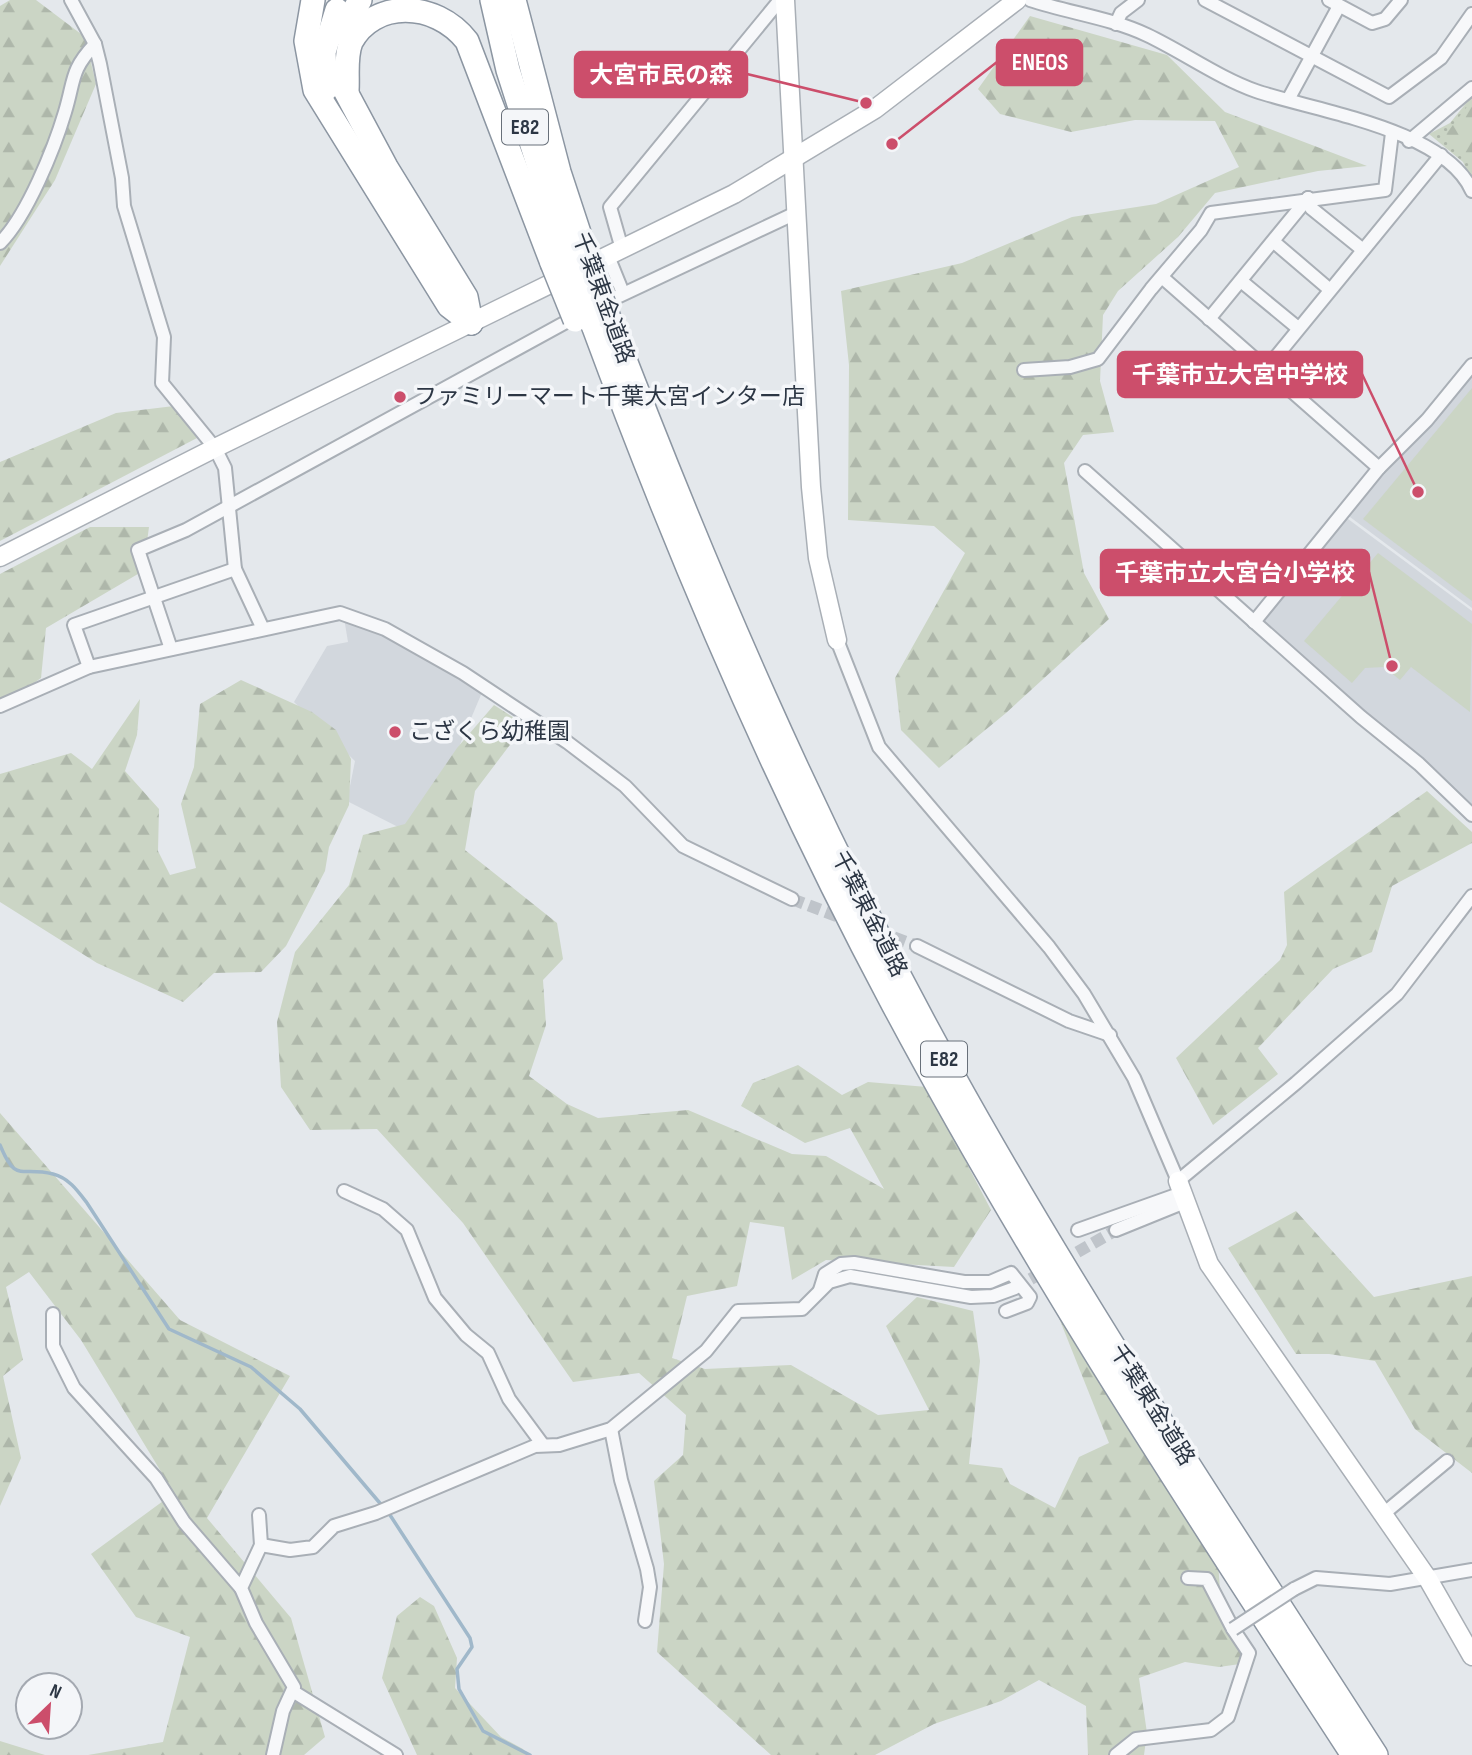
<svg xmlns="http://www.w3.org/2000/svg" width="1472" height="1755" viewBox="0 0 1472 1755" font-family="'Sofia Sans Condensed','Noto Sans JP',sans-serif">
<defs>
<pattern id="grass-dots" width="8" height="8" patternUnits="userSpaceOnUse" patternTransform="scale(1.75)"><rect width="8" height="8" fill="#cbd5c5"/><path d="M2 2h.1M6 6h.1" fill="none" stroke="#aeb7aa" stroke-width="1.8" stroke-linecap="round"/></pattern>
<pattern id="forest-firs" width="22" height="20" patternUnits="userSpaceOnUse" patternTransform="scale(1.75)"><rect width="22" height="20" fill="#cbd5c5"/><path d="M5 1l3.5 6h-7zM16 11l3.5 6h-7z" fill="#aeb7aa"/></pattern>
</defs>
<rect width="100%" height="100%" fill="#e4e8ec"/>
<g fill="#d2d7dd">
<polygon points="1472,370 1472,608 1346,514"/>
<polygon points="1344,516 1472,611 1472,808 1261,620"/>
<polygon points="344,618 386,634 483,690 445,780 406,831 347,801 355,761 294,702 327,646 348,642"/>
</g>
<polygon fill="url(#grass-dots)" points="1472,96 1472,181 1463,162 1429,134 1450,123"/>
<g fill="url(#forest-firs)">
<polygon points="10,0 36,0 85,37 96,84 55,180 0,266 0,6"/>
<polygon points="1030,16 1167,55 1225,112 1367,166 1318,171 1215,193 1178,237 1118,291 1103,315 1100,381 1114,432 1083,435 1064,463 1084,573 1109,619 1006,713 939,768 901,730 895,678 965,553 934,526 848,520 849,365 841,291 962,263 1072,217 1156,204 1239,167 1215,121 1135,120 1071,132 1000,114 978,89"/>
<polygon points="1472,100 1472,169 1446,134"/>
<polygon points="174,406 197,438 0,541 0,462 116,413"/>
<polygon points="90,527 149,527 143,571 46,628 41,678 0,707 0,574"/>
<polygon points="241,680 312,712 336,730 351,759 349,805 329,847 325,871 286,946 261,972 214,973 183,1002 97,963 0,902 0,774 71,753 92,769 140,699 137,735 125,771 159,809 158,851 170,875 196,868 181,804 194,767 200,704"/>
<polygon points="494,705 525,725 475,791 465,850 557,923 563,959 543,980 546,1025 529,1076 567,1104 598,1118 688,1110 792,1154 826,1156 884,1189 850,1128 805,1143 741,1106 753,1083 798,1065 842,1095 868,1082 927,1087 991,1210 954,1267 826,1260 792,1280 784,1227 750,1222 737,1286 687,1296 672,1358 705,1369 791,1365 878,1415 929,1410 886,1326 917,1297 973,1311 980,1361 969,1464 1002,1468 1010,1484 1055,1508 1079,1457 1109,1443 1047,1288 1218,1562 1220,1590 1243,1641 1240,1664 1219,1667 1185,1662 1139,1678 1147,1733 1144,1755 1088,1755 1086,1706 1039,1680 1001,1701 934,1724 875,1755 771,1755 657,1652 664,1564 654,1481 683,1455 686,1415 639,1373 573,1382 463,1223 377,1129 310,1130 281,1087 277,1022 295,952 349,885 363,835 405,824 457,748"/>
<polygon points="1427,791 1472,832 1472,843 1392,886 1372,952 1333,969 1258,1048 1278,1074 1213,1125 1176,1058 1280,960 1287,945 1284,892"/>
<polygon points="0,1113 180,1320 290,1376 207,1518 291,1618 325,1737 304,1755 88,1755 163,1742 190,1637 136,1617 91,1554 174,1493 81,1340 29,1272 6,1287 23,1360 3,1376 21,1458 0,1506"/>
<polygon points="1296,1211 1374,1297 1472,1276 1472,1473 1415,1429 1375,1361 1329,1354 1296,1354 1228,1248"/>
<polygon points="420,1597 434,1606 457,1658 455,1688 501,1737 523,1749 527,1755 417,1755 382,1678 397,1616"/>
<polygon points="0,1741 45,1755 0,1755"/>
</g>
<g fill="#cbd5c5">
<polygon points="1472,388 1472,601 1363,519"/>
<polygon points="1378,553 1472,624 1470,712 1411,667 1400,680 1384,667 1365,668 1352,683 1304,641"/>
</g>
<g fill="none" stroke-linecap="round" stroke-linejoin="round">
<path stroke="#a0b8ca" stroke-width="3.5" d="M0,1145C16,1184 20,1166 53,1174C69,1178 78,1191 87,1203L169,1329L251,1367L300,1409L390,1515L470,1638L472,1647L457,1669L459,1689L483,1731L530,1755"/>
<g stroke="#bfc4ca" stroke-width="12" stroke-dasharray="12 6" stroke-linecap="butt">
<polyline points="792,899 847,920"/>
<polyline points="877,931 917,946"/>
<polyline points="1015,1288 1116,1230"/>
</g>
<defs>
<g id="street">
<polyline points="71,0 95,44 100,64 122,178 124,206 164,337 162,383 215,448 225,468 235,569 263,629"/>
<path d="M1030,0C1069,13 1111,18 1147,35C1183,52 1219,78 1256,91C1315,111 1445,129 1472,191"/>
<polyline points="1205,0 1389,97 1441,58 1472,14"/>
<polyline points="1329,0 1372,23 1385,19 1401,0"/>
<polyline points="1116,24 1121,13 1138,0"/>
<polyline points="1289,98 1339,6"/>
<polyline points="1409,141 1472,88"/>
<polyline points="1308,198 1311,208 1363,250"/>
<polyline points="1274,242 1329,289"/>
<path d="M0,243C27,216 54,149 65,112C75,79 70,71 95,44"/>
<polyline points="622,249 610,207 780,0"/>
<polyline points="608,256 623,293"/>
<polyline points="1163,278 1379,468"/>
<polyline points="1241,281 1298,328"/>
<polyline points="600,305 798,212"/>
<polyline points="1209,319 1308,198"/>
<polyline points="1266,369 1441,155"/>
<polyline points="1024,370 1070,367 1098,359 1151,289 1201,230 1211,213 1385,190 1392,133"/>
<polyline points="1085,471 1361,717 1419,764 1472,815"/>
<polyline points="1254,622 1379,468 1427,420 1472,365"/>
<polyline points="837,640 879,747 1049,947 1084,994 1134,1078 1178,1181 1296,1083 1397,994 1472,896"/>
<polyline points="171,649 138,550 186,530 577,316"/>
<polyline points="89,667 74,625 235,569"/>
<polyline points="0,706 89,667 340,613 385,629 463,673 567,742 625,786 683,846 792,899"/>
<polyline points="917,946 1069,1021 1110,1035"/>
<polyline points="344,1191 383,1209 407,1230 435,1298 466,1335 488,1353 509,1399 543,1445"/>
<polyline points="1078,1230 1182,1193"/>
<polyline points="1116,1230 1185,1202"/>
<polyline points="820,1290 825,1274 841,1264 854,1263 964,1282 990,1282 1011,1273 1030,1297 1027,1303 1006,1311"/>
<polyline points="53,1314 53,1346 74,1388 156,1478 184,1522 241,1588"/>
<polyline points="611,1429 621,1480 647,1569 650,1587 645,1621"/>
<polyline points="259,1515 261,1545 241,1588 256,1623 294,1687 283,1711 273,1755"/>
<polyline points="1382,1515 1447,1461"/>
<polyline points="261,1545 290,1550 313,1547 334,1526 376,1513 535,1446 559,1445 611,1429 706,1351 738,1311 802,1309 829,1282 850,1276 971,1297 993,1296 1015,1288"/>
<polyline points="1294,1589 1316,1578 1390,1584 1472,1570"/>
<polyline points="294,1692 396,1755"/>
<polyline points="1116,1755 1136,1739 1211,1730 1228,1717 1249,1653 1233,1629 1207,1579 1188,1578"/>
</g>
<g id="secondary">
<polyline points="785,0 811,487 818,558 837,640"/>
<polyline points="0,557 215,448 734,194 875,109 1017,0"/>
<polyline points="1178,1181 1209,1264 1428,1579 1472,1656"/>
</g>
<g id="highway">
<polyline points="313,0 306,41 315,90 449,306 471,323"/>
<polyline points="492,0 508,70 566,251"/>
<polyline points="514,0 559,172 584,248"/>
<polyline points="341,33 360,0"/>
<polyline points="340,81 386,167 466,297 471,323"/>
<polyline points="326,89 324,52 337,10"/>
<path d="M347,91C348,75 345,57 351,42C373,0 435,0 467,41L552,263"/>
<path d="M607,313C706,573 815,827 950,1070C1080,1305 1231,1529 1376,1755"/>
<path d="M593,325C679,558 776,785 893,1004C1031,1263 1193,1509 1353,1755"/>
</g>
</defs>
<use href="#street" stroke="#a9afb6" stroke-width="16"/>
<use href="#secondary" stroke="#a9afb6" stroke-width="21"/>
<use href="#highway" stroke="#8c96a2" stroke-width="26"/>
<use href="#street" stroke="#f7f8fa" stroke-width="12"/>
<use href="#secondary" stroke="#fff" stroke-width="18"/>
<use href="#highway" stroke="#fff" stroke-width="23"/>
<defs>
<polyline id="street-bridge" points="1233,1629 1294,1589"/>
<g id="highway-bridge">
<polyline points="584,248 607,313"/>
<polyline points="566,251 593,325"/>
<polyline points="552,263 575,320"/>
</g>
</defs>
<use href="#street-bridge" stroke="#a9afb6" stroke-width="16" stroke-linecap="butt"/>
<use href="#highway-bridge" stroke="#8c96a2" stroke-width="26" stroke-linecap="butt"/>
<use href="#street-bridge" stroke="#f7f8fa" stroke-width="12"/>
<use href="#highway-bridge" stroke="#fff" stroke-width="23"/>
</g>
<g fill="#cc4e6b" stroke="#f4f6f9" stroke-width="2.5">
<circle cx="400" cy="397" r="7"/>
<circle cx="395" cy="732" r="7"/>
</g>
<g text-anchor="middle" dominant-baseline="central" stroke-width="7" stroke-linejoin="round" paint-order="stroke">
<g fill="#f4f6f9" stroke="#68707a" stroke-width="2">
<rect x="502" y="109.5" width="46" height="35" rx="5"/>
<rect x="921" y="1041.5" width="46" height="35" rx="5"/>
</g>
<g font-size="21" font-weight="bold" fill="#2c3644">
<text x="525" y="127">E82</text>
<text x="944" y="1059">E82</text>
</g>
<g font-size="23" fill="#2c3644" stroke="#f4f6f9">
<text transform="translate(603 298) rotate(70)">千葉東金道路</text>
<text transform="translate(869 914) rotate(63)">千葉東金道路</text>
<text transform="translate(1152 1405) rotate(58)">千葉東金道路</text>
</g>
<g font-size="23" fill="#2c3644" stroke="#f4f6f9" text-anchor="start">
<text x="414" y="397">ファミリーマート千葉大宮インター店</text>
<text x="409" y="732">こざくら幼稚園</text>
</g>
</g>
<path fill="none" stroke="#cc4e6b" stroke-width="2.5" d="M892 144L997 62M866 103L747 74M1418 492L1362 374M1392 666L1369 572"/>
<g fill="#cc4e6b" stroke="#f4f6f9" stroke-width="2.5">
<circle cx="892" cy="144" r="7"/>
<circle cx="866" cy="103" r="7"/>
<circle cx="1418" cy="492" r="7"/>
<circle cx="1392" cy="666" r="7"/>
</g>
<g fill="#cc4e6b" stroke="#cc4e6b" stroke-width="2.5">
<rect x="997" y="40" width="85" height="45" rx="7"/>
<rect x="575" y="52" width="172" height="45" rx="7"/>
<rect x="1118" y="352" width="244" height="45" rx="7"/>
<rect x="1101" y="550" width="268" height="45" rx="7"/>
</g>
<g font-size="24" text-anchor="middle" font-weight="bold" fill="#fff">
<text x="1040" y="70">ENEOS</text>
<text x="661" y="83">大宮市民の森</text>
<text x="1240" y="383">千葉市立大宮中学校</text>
<text x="1235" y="581">千葉市立大宮台小学校</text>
</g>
<g transform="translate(49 1706) rotate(25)"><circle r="33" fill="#f4f6f9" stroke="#a4a9b1" stroke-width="2"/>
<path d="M0-5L12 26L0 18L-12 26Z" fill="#cc4e6b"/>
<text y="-10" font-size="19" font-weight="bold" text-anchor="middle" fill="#2c3644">N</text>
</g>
</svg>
